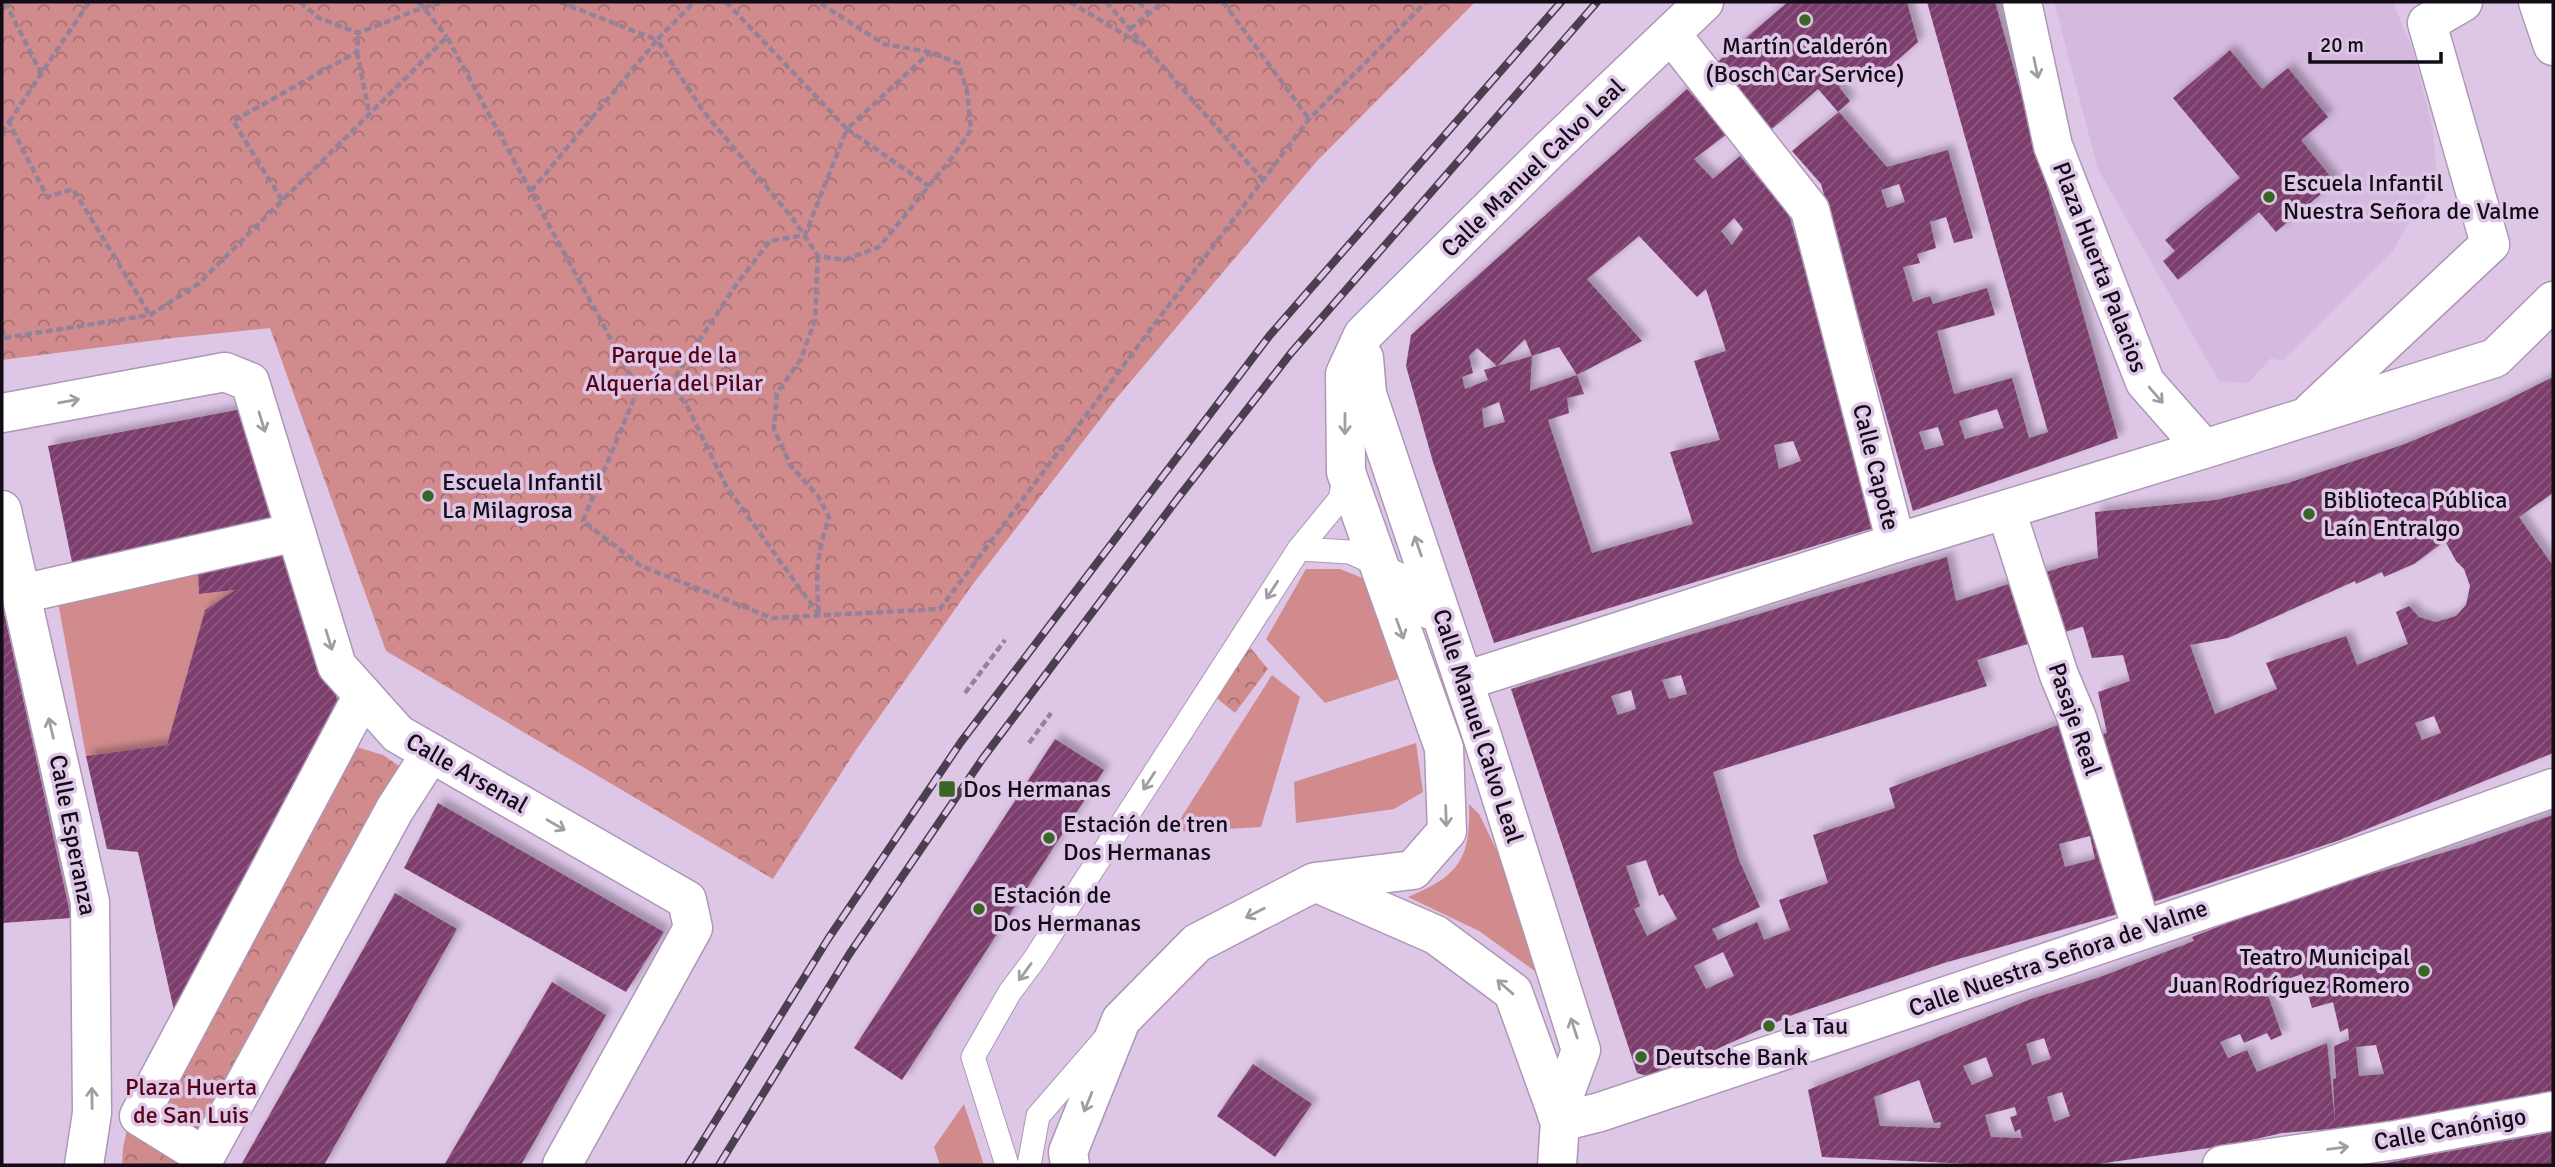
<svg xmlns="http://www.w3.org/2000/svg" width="2555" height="1167" viewBox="0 0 2555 1167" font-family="Signika,sans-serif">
<defs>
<pattern id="forest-crowns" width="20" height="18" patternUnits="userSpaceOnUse" patternTransform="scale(1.75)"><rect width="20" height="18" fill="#d18b8d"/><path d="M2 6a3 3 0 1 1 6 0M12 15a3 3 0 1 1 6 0" fill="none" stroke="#a87072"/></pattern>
<pattern id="building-hatch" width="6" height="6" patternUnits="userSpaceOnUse" patternTransform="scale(1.75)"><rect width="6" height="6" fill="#7c3d6d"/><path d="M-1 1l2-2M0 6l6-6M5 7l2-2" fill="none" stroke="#8b5b80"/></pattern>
<filter id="shadow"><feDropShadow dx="6" dy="-6" stdDeviation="3.5" flood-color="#0004"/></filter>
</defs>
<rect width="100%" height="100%" fill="#dec6e7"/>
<polygon fill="#d5b9df" points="2054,2 2393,2 2414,54 2433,130 2437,178 2412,216 2393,251 2282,361 2271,358 2248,383 2219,381 2098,169"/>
<g fill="#d18b8d">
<polygon points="1306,569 1340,569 1370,581 1401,678 1325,703 1266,639"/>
<polygon points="198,571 199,594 235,590 205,610 167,745 86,756 58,602"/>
<polygon points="1272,675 1300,697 1261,827 1172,832"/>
<polygon points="1416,743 1423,792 1394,809 1296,823 1294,782"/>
<path d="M1469,804L1479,814L1512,882L1543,977L1479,931L1408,897C1459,876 1471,859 1469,804Z"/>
<polygon points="964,1104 984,1165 940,1165 934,1147"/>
</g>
<g fill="url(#forest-crowns)">
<polygon points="2,2 1475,2 1317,161 1115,400 970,588 856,750 773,879 386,651 270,328 173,338 2,360"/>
<polygon points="1249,646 1268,669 1235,713 1214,696"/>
<polygon points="350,745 383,755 412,775 219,1165 122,1165 123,1148 137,1082"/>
</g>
<g fill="url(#building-hatch)" fill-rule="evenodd" filter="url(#shadow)">
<polygon points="1788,2 1907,2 1918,42 1876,79 1864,66 1839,87 1850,101 1838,112 1818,89 1772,129 1714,65"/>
<path d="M1927,2H1995L2118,438L1913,511L1821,184L1792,151L1839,112L1887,167L1948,150L1973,238L1954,243L1946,217L1930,222L1936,248L1917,254L1920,263L1903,267L1913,302L1930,296L1933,304L1987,288L1995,315L1937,331L1954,394L2012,378L2029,438L2048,432ZM1899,184L1905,202L1887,208L1881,190ZM1997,409L2004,428L1965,439L1959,421ZM1938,427L1944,445L1925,450L1919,432Z"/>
<polygon points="2230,50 2262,89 2288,68 2328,117 2301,140 2335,182 2276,232 2259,212 2178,280 2163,261 2175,251 2165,240 2240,178 2173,98"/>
<path d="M1687,89L1727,134L1694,159L1713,179L1740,156L1789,215L1821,323L1877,527L1494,643L1433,462L1406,366L1411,335ZM1734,218L1743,229L1732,245L1721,231ZM1639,236L1697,297L1706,289L1726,351L1694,361L1720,440L1670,452L1693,524L1592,553L1548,420L1569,413L1567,398L1584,394L1577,375L1530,391L1532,356L1497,366L1525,339L1532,356L1559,347L1577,375L1642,341L1587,279ZM1477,348L1497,366L1484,370L1488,380L1465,389L1462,377L1473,373L1469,356ZM1499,402L1505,422L1484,428L1482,409ZM1793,441L1801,461L1779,469L1774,445Z"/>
<path d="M2553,377V493L2519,517L2553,566V753L2340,840L2114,915L1944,963L1792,1015L1653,1078L1637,1073L1511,689L1947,557L1956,601L2065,566L2098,558L2095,512L2216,500L2288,483L2405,444L2497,405ZM2445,541L2456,561L2464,569L2470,586L2466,605L2456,616L2436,622L2419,617L2409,606L2396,612L2408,644L2357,665L2346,636L2266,663L2277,689L2215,714L2190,645L2228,638L2355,581L2356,584L2382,572L2384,577L2414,564ZM2081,627H2083L2092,658L2123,655L2130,681L2098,692L2107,733L2069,744L2077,718L1889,788L1895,808L1813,835L1828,883L1779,900L1790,930L1764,940L1757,922L1718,940L1712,929L1760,907L1739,860L1713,772L1987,686L1977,660ZM1681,675L1687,694L1669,699L1662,680ZM1631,690L1636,709L1618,715L1611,696ZM2434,716L2441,733L2422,740L2415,723ZM2090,836L2095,859L2065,867L2059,844ZM1646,860L1659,896L1663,894L1677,919L1647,936L1634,909L1640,906L1626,866ZM1723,952L1734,976L1706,989L1694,966Z"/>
<polygon points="247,408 280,519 73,567 48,446"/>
<polygon points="289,546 341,712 175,1015 138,852 107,849 86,756 167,745 205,610 235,590 199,594 198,571"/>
<polygon points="2,608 3,608 71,918 2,923"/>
<polygon points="1055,739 1104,770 902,1080 854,1048"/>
<polygon points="438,803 664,932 626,992 404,868"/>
<path d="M2553,815V1093L2393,1124L2282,1133L2230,1145L2091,1165H1992L1822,1157L1808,1090L2031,999L2100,977L2194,941L2192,937L2298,896L2469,845ZM2302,974L2312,1008L2333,1002L2340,1032L2348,1028L2349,1040L2334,1046L2336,1078L2333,1079L2335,1121L2327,1043L2257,1072L2247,1050L2228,1058L2220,1042L2240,1034L2244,1043L2267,1033L2271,1040L2282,1035L2265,987ZM2044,1038L2051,1059L2032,1065L2026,1044ZM2376,1045L2384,1074L2359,1076L2356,1047ZM1986,1057L1993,1076L1972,1085L1963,1066ZM1919,1080L1934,1123L1941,1122L1940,1128L1880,1126L1874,1097ZM2062,1092L2070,1116L2054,1122L2047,1097ZM2015,1107L2017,1115L2010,1117L2015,1132L2020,1129L2022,1138L1991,1137L1985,1115Z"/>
<polygon points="395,893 457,929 324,1165 241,1165"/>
<polygon points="552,982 606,1015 521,1165 444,1165"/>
<polygon points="1253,1064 1312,1104 1275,1157 1217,1116"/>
<polygon points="2553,1132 2553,1165 2382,1165 2381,1164"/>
</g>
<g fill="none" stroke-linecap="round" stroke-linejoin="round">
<defs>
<g id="lane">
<polyline points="1299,549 1350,552 1405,577 1428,617"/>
<polyline points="1007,1165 973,1057 1010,992 1034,960 1299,549 1340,499 1345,475"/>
<polyline points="1029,1165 1038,1116 1103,1041"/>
</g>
<g id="street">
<polyline points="2022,2 2053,146 2145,382 2204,449 2495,358 2553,301"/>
<polyline points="2538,2 2553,46"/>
<polyline points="1671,34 1810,210 1896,543"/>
<polyline points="2312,411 2490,244 2427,23 2463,2"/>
<polyline points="2,413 225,372 250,382 337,666 398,734 687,900 693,928 562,1165"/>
<polyline points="2006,510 2059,675 2077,718 2142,930"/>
<polyline points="21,594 296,532"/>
<polyline points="1464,681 1896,543 2204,449"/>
<polyline points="363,695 139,1116 205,1157 395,809 431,753"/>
<polyline points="1560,1122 1600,1112 2292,880 2553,788"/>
</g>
<g id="secondary">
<polyline points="1364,358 1367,394 1482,736 1581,1050 1557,1115"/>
<polyline points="2,510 90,902 92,1113 84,1165"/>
<polyline points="1317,883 1436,935 1513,992 1560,1122 1557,1165"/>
<polyline points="1070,1165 1068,1152 1121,1020 1197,943 1315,882 1413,870 1447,831 1444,748 1346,472 1345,374 1363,335 1549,150 1704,2"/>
<polyline points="2222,1165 2396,1140 2553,1111"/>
</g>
</defs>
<use href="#lane" stroke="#ad97b6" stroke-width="25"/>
<use href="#street" stroke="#ad97b6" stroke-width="41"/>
<use href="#secondary" stroke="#ad97b6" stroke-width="41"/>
<g stroke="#94829b" stroke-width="4.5" stroke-dasharray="7 3.5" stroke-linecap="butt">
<polyline points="5,2 41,73"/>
<polyline points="300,2 319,18 358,33 422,8 445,2"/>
<polyline points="419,2 447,37"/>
<polyline points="560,2 657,40 694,2"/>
<polyline points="726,2 847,129 929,53"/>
<polyline points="1070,2 1140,44"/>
<polyline points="1106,2 1263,180"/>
<polyline points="1139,2 1149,14"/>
<polyline points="1223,2 1309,119"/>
<polyline points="1130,29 1163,2"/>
<polyline points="357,52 369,113"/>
<polyline points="9,122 89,2"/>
<polyline points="2,133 9,122 47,197 73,189 150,315"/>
<polyline points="531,191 657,40 703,111 794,220 818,256 844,260 879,247 951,159 971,130 967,91 958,63 929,52 884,44 818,2"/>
<polyline points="282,200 233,121 357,52 358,33"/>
<path d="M818,256L815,320L801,359L777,393L774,429L791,466L818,496L829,517C817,554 815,574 819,614"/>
<polyline points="2,328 4,338 150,315 198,284 447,37 638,389 583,521 641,566 772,618 940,609 1309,119 1426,2"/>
<polyline points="819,615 726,486 688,408 671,383 736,285 770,241 805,235 847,129 929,186"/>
<polyline points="965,693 1005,640"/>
<polyline points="1029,743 1051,713"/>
</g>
<use href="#lane" stroke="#fff" stroke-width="23"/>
<use href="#street" stroke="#fff" stroke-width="38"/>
<use href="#secondary" stroke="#fff" stroke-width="38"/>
<defs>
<g id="rail">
<polyline points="688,1165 828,939 961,742 1270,335 1561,2"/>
<polyline points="719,1165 850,953 983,758 1178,498 1291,353 1597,2"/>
</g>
</defs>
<use href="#rail" stroke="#4b3e4f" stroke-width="8"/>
<use href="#rail" stroke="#dec6e7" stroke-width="5" stroke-dasharray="16" stroke-linecap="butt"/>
</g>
<defs><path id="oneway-shaft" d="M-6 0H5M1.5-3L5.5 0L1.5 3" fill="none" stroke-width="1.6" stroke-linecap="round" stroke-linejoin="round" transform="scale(1.75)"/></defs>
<g stroke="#a19da2">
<use href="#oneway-shaft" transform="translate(2036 68) rotate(78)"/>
<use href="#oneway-shaft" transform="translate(2156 395) rotate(49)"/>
<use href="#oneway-shaft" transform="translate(69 401) rotate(-10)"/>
<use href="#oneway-shaft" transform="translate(262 422) rotate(73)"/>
<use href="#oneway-shaft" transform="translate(1345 424) rotate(90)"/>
<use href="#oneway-shaft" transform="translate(1418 546) rotate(-109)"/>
<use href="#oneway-shaft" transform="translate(1272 590) rotate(123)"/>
<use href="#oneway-shaft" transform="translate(1400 629) rotate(70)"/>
<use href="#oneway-shaft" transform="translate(329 640) rotate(73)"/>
<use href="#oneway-shaft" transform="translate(51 728) rotate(-103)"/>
<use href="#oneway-shaft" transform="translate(1149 781) rotate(123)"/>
<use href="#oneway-shaft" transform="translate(1446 816) rotate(88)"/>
<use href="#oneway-shaft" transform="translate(556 825) rotate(30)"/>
<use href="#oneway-shaft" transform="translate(1255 913) rotate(153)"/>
<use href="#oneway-shaft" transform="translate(1025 972) rotate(126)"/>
<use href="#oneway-shaft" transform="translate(1505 987) rotate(-139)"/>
<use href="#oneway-shaft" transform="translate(1574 1028) rotate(-108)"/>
<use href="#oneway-shaft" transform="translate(92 1098) rotate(-91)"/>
<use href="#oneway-shaft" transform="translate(1088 1102) rotate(112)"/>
<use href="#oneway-shaft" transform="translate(2338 1148) rotate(-8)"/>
</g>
<g fill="#396624" stroke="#dec6e7" stroke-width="2.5">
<circle cx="1805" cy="20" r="7"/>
<circle cx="2269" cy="197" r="7"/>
<circle cx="428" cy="496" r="7"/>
<circle cx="2309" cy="514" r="7"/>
<rect x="938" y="780" width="18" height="18" rx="3.5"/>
<circle cx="1049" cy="838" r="7"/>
<circle cx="979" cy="909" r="7"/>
<circle cx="2424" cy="971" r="7"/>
<circle cx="1769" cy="1026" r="7"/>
<circle cx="1641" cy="1057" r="7"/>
</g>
<g text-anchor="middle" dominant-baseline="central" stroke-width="7" stroke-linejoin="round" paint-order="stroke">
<g font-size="24" fill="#130b16" stroke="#dec6e7" text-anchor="start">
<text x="1805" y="46" text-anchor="middle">Martín Calderón<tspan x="1805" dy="28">(Bosch Car Service)</tspan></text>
<text x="2283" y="183">Escuela Infantil<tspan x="2283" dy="28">Nuestra Señora de Valme</tspan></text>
<text x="442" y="482">Escuela Infantil<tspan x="442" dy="28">La Milagrosa</tspan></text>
<text x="2323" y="500">Biblioteca Pública<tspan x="2323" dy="28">Laín Entralgo</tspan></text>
<text x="963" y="789">Dos Hermanas</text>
<text x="1063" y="824">Estación de tren<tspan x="1063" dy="28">Dos Hermanas</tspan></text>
<text x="993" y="895">Estación de<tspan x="993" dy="28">Dos Hermanas</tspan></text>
<text x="2410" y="957" text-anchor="end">Teatro Municipal<tspan x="2410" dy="28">Juan Rodríguez Romero</tspan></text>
<text x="1783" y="1026">La Tau</text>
<text x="1655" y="1057">Deutsche Bank</text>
</g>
<g font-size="24" fill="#130b16" stroke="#dec6e7">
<text transform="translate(1533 168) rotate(-44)">Calle Manuel Calvo Leal</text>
<text transform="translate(2100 267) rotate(69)">Plaza Huerta Palacios</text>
<text transform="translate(1876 467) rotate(76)">Calle Capote</text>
<text transform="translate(2075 719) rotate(71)">Pasaje Real</text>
<text transform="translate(1478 726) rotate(72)">Calle Manuel Calvo Leal</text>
<text transform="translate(467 773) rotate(30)">Calle Arsenal</text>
<text transform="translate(73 835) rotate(79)">Calle Esperanza</text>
<text transform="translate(2058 958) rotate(-19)">Calle Nuestra Señora de Valme</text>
<text transform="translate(2450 1129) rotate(-10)">Calle Canónigo</text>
</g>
<g font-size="24" fill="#540416" stroke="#dec6e7">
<text x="674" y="355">Parque de la<tspan x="674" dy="28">Alquería del Pilar</tspan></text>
<text x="191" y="1087">Plaza Huerta<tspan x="191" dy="28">de San Luis</tspan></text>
</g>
</g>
<rect width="2555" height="1167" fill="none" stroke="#130b16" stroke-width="7"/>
<path d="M2310 52v10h131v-10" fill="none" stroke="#130b16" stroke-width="3.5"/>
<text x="2320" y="52" font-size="21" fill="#130b16" stroke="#dec6e7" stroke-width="5" paint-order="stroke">20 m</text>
</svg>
